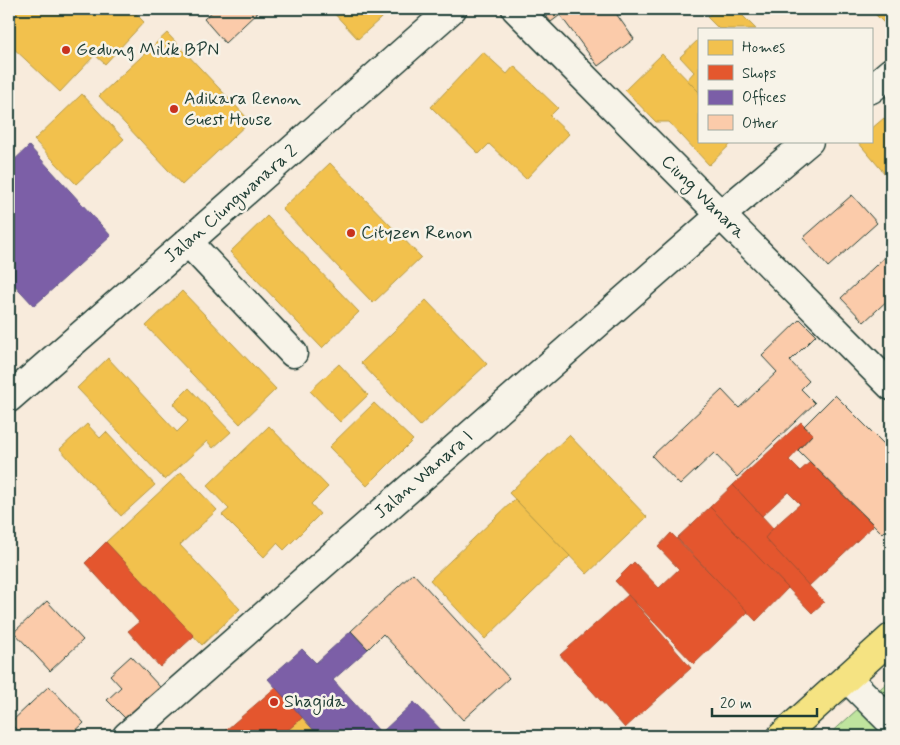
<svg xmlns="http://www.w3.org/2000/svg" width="900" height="745" viewBox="0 0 900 745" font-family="Mynerve,sans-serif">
<rect width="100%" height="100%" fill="#f8ebdc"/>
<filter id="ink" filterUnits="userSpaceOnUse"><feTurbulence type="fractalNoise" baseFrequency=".02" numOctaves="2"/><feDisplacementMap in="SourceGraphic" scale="10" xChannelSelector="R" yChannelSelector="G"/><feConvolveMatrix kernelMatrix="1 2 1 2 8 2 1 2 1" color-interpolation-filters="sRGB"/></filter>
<g filter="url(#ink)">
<polygon fill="#bfe49e" stroke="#6f9069" points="891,679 891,736 828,736"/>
<g fill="#f2c14e" stroke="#b39946">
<polygon points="9,9 131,9 144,22 105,64 95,55 60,92 9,44"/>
<polygon points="330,9 391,9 358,39"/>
<polygon points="716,9 736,9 756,29 719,29 707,17"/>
<polygon points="870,9 891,9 891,30"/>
<polygon points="167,33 250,121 182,185 99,96"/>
<polygon points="699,39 699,92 687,80 694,72 680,57"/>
<polygon points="483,52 507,74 514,66 558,108 550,116 569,134 526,179 489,144 479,154 431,107"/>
<polygon points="662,54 699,92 699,141 734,141 709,165 669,122 656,122 625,90"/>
<polygon points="82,94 124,139 76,184 34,140"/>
<polygon points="884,118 891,126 891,181 857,141 871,141 871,129"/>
<polygon points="330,163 421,257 373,303 282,209"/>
<polygon points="267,216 359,312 322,348 230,252"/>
<polygon points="182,291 276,389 240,424 146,326"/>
<polygon points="426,300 487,364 420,426 361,363"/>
<polygon points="108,358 177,432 188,421 173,404 189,388 231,432 213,448 207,441 165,480 77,388"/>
<polygon points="339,364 368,395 340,422 310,391"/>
<polygon points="374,403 413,440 367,486 329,447"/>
<polygon points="87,424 100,438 106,432 155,485 121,516 60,449"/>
<polygon points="269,426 328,487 311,504 320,514 284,550 277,543 264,557 222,515 229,509 207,486"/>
<polygon points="569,435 647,517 587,574 509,493"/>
<polygon points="181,472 217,510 180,545 240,609 202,645 106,542"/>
<polygon points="515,499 570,556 485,639 430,580"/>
<polygon points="303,717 319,736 281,736"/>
</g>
<g fill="#e4572e" stroke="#a94f30">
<polygon points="801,422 813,434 789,460 800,471 810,462 874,525 809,586 765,538 773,528 800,504 788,492 762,516 733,485"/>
<polygon points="733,485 773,528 765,538 824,602 812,613 710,507"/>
<polygon points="710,507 788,588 756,621 677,538"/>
<polygon points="671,533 748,612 694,664 615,581 634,562 659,588 679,569 658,547"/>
<polygon points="106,542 194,636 160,667 128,631 139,622 85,563"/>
<polygon points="628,595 691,668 625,728 560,655"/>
<polygon points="276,687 303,717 281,736 219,736"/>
</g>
<g fill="#7b5ea7" stroke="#5f5484">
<polygon points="29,146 111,236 34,306 9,279 9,210 16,203 9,195 9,165"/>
<polygon points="351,631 368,649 333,680 381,733 414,702 447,736 319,736 268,679 302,649 316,663"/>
</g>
<g fill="#fbcbaa" stroke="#1f3d34">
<polygon points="215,9 261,9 225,43 204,19"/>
<polygon points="540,9 568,9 551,22"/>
<polygon points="568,9 625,9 617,15 634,39 598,66 560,15"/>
<polygon points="852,195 877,223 828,267 803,238"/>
<polygon points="891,251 891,297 864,322 841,298"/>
<polygon points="800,319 816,335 790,361 809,381 801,389 815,403 737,477 714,453 680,485 652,456 722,390 739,408 777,372 762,356"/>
<polygon points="835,395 891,451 891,524 882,533 798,450 813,434 804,426"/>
<polygon points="413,573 509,678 463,720 383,634 368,649 351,631"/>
<polygon points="47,601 83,640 50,671 14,632"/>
<polygon points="131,656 161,688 127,720 107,700 121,687 110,675"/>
<polygon points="49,686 84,723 70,736 23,736 10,723"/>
</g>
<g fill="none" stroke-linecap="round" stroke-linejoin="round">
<defs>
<g id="minor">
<polyline points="516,9 891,386"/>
<polyline points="871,89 891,72"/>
<polyline points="188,242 293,353"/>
<polyline points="9,398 188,242 452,9"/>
<polyline points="848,679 891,722"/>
<polyline points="127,736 721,215 809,141"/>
</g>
<polyline id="major" points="782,736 891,638"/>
</defs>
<use href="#minor" stroke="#1f3d34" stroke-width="31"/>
<use href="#major" stroke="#1f3d34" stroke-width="31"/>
<use href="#minor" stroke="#f7f3e8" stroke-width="28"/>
<use href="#major" stroke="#f5e382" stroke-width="28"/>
</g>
</g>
<g fill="#c8321e" stroke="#f7f3e8" stroke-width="2">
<circle cx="66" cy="50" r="5"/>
<circle cx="174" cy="109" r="5"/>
<circle cx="351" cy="233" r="5"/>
<circle cx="274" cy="702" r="5"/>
</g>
<g text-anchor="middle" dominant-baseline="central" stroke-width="5" stroke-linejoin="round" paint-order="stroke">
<g font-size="18" fill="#1f3d34" stroke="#f7f3e8" text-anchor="start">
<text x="76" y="50">Gedung Milik BPN</text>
<text x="184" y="99">Adikara Renon<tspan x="184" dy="21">Guest House</tspan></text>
<text x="361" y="233">Cityzen Renon</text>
<text x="284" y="702">Shagida</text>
</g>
<g font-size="18" fill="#1f3d34" stroke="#f7f3e8">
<text transform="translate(703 197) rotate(45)">Ciung Wanara</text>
<text transform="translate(231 204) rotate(-41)">Jalan Ciungwanara 2</text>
<text transform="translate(424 475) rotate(-41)">Jalan Wanara I</text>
</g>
</g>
<rect width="900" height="745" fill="none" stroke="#f7f3e8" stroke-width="30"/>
<rect x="15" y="15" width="870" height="715" fill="none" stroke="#1f3d34" stroke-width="2" filter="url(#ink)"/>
<rect x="698" y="28" width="175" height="115" fill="#f7f3e8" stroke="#a1aaa0"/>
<rect x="708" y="40" width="25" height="15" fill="#f2c14e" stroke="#a1aaa0"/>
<text x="742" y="52" font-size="15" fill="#1f3d34">Homes</text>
<rect x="708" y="65" width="25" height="15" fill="#e4572e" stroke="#a1aaa0"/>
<text x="742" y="78" font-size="15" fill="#1f3d34">Shops</text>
<rect x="708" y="90" width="25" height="15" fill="#7b5ea7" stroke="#a1aaa0"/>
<text x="742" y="102" font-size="15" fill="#1f3d34">Offices</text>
<rect x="708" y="115" width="25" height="15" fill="#fbcbaa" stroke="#a1aaa0"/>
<text x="742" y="128" font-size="15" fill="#1f3d34">Other</text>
<path d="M712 708v8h105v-8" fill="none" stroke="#1f3d34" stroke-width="2.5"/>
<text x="720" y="708" font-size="15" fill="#1f3d34" stroke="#f7f3e8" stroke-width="4" paint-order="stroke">20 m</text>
</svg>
